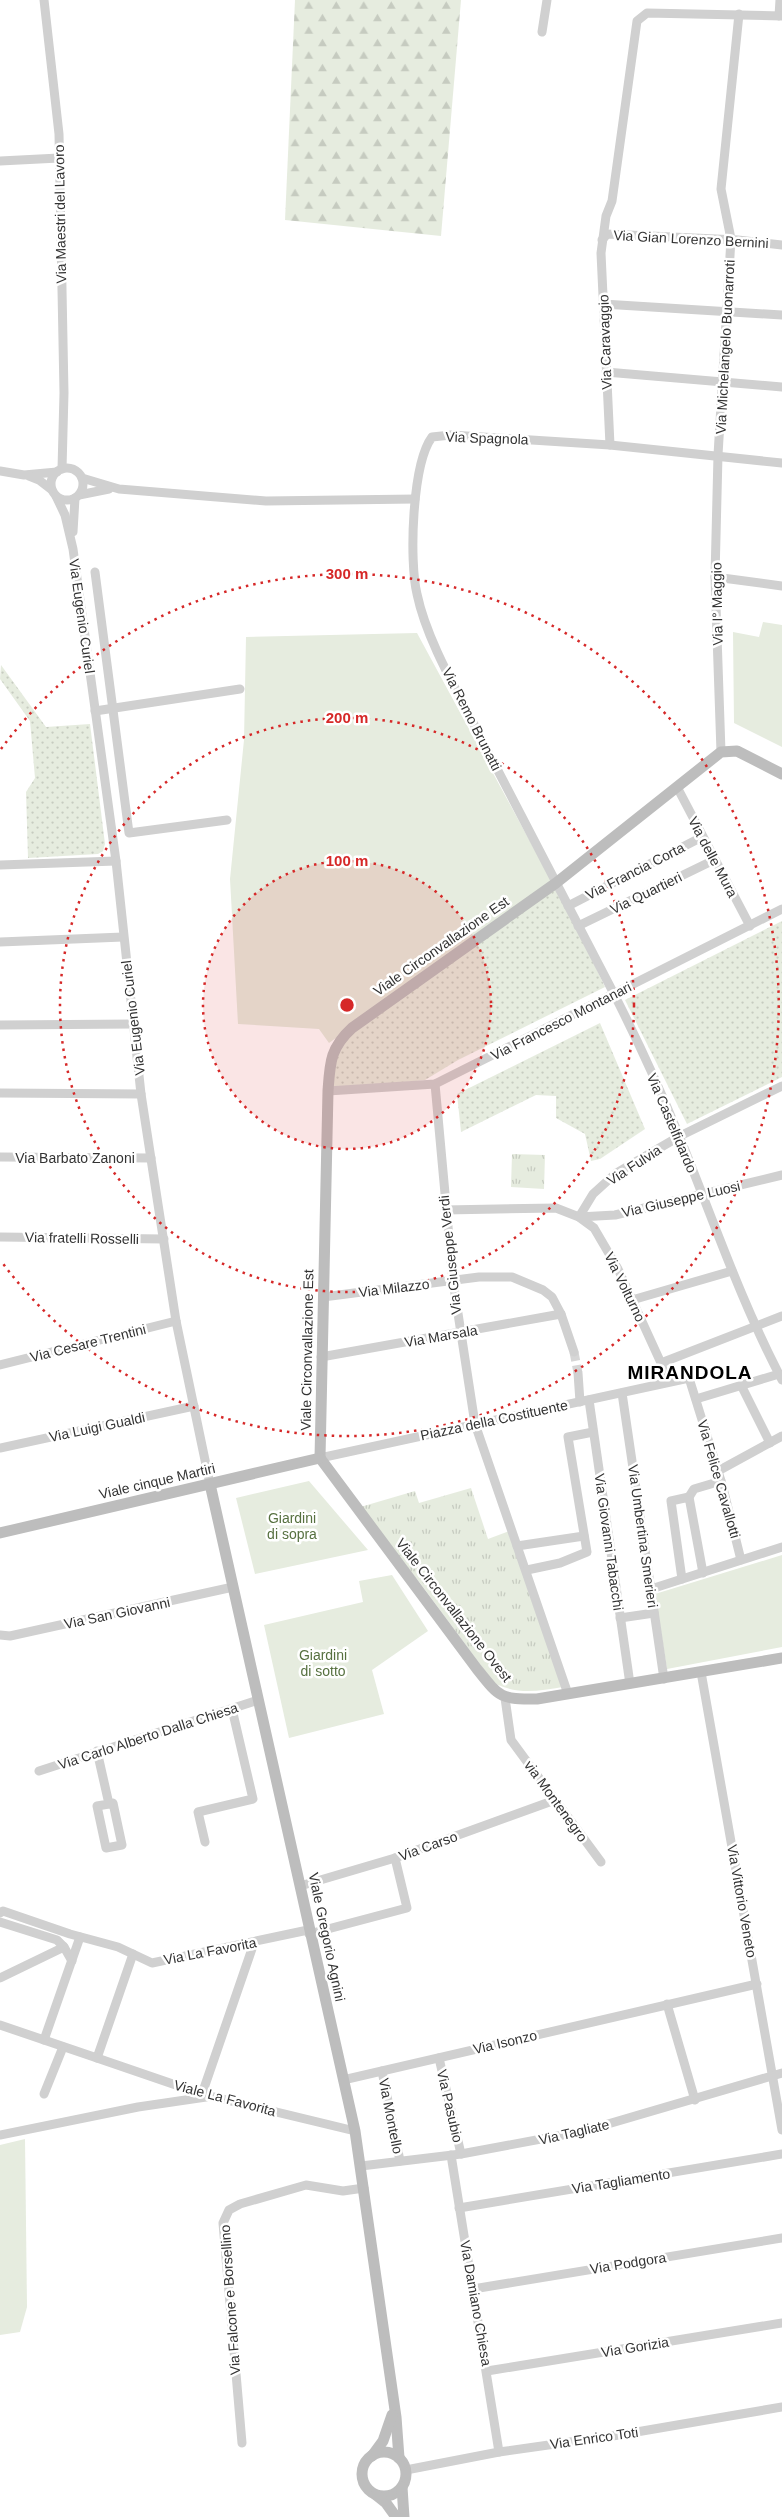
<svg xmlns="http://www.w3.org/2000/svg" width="782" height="2517" viewBox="0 0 782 2517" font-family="Helvetica,sans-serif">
<defs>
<pattern id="grass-tufts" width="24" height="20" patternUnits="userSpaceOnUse" patternTransform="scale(1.25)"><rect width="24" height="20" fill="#e6ecdf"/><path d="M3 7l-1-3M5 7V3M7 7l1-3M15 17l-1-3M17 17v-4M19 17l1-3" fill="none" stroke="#c6cbc0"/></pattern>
<pattern id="forest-firs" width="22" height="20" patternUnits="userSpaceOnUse" patternTransform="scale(1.25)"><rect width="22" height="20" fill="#e6ecdf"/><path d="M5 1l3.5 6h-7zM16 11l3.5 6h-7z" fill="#c6cbc0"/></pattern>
<pattern id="garden-dots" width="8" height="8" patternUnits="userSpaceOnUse" patternTransform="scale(1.25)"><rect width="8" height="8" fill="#e6ecdf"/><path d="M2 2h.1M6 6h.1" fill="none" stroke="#c6cbc0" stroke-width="1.8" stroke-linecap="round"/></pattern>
</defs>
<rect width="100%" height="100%" fill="#fff"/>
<g fill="url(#grass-tufts)">
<polygon points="512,1154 545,1155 544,1189 511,1187"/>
<path d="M471,1488L488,1539L512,1530L563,1687C538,1691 518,1695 494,1683L420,1583L357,1508L415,1491L419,1503Z"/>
</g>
<polygon fill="url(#forest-firs)" points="295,0 461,0 441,236 285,220"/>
<g fill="#e6ecdf">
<polygon points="763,622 782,625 782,747 734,723 733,632 759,637"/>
<polygon points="417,633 552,882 329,1043 319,1029 238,1024 230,879 244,740 246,637"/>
<polygon points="309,1481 368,1550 255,1574 236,1498"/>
<polygon points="782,1555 782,1647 667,1669 655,1594"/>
<polygon points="392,1575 428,1631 372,1670 384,1714 289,1738 264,1625 363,1602 359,1581"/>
<polygon points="25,2139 27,2307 20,2332 0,2335 0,2145"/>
</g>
<g fill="url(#garden-dots)">
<polygon points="1,665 46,727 90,724 105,844 103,851 98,854 28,858 26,792 35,778 30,721 0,679"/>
<polygon points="556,883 605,987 458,1060 425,1080 328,1091 338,1040"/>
<polygon points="782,921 782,1077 687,1124 625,1000"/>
<polygon points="600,1023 645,1129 600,1159 591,1161 585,1134 556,1118 556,1096 536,1095 461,1132 457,1094"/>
</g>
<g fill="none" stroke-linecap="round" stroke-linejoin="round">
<polyline stroke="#d6d6d6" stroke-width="9" stroke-dasharray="9 4.5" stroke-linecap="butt" points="574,1352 578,1373"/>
<g stroke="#d0d0d0" stroke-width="9">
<polyline points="44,0 59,134 64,393 62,469"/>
<polyline points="779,16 780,0"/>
<polyline points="542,32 547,0"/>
<polyline points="0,161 59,158"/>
<polyline points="602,240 607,234 738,240 782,245"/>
<polyline points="603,304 782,315"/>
<polyline points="606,372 782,387"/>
<polyline points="610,445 601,253 606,216 612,201 637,21 647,13 782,16"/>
<path d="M782,463L610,445L451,435L432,437C412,464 409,561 417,594C427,642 460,696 482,740C526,824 570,908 613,992C637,1039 660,1089 680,1138C713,1219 741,1302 782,1380"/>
<circle cx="67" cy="484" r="16"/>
<polyline points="0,471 24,475 57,472"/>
<polyline points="29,476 39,480 52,490"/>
<polyline points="82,478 119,489 266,501 415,499"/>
<polyline points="79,495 109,489"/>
<polyline points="56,496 65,515 73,549 116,861 141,1094 176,1321 210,1484"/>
<polyline points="73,532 75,498"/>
<polyline points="95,572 129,833 227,820"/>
<polyline points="715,577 782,586"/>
<polyline points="95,711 240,689"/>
<polyline points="721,752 715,577 718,455 731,239 721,189 739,14"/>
<polyline points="677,787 750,926"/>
<polyline points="0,865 116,861"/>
<polyline points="568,906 702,837"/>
<polyline points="578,926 714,860"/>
<polyline points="0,942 123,937"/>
<polyline points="0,1025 135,1024"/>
<polyline points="435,1084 453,1281 475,1424 568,1694"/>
<polyline points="328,1091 435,1084 782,909"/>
<polyline points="0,1093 141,1094"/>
<polyline points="0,1157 151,1158"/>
<polyline points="445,1210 556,1208 579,1217 594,1228 618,1269 661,1363 667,1382"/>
<polyline points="579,1217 593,1194 615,1174 680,1136 782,1086"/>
<polyline points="579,1217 615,1215 782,1175"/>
<polyline points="0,1237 164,1239"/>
<polyline points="323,1297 479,1277 512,1277 543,1290 552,1297 561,1314 574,1352"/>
<polyline points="632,1300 732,1271"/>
<polyline points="321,1357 561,1314"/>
<polyline points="661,1363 782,1316"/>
<polyline points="0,1365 176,1321"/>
<polyline points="578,1373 580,1402"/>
<polyline points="741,1385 770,1443"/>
<polyline points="622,1393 664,1679"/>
<polyline points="696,1399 779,1374"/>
<polyline points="589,1400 630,1684"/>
<polyline points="0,1448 194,1406"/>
<polyline points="320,1458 689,1378 722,1484 741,1560"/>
<polyline points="718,1471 782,1436"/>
<polyline points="689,1497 694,1489 721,1481"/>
<polyline points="517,1546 584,1536"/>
<polyline points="527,1570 560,1563 587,1552 568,1437 593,1432"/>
<polyline points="682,1579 671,1501 689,1497 703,1573"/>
<polyline points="651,1589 782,1547"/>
<polyline points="620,1618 654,1613"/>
<polyline points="0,1635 10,1636 233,1587"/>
<polyline points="701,1672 782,2130"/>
<polyline points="505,1698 511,1740 601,1862"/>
<polyline points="97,1751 109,1804 113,1803 122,1845 106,1848 97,1806 109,1804"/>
<polyline points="39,1771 258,1700"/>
<polyline points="205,1842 198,1812 253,1799 232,1709"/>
<polyline points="300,1886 395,1858 555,1800"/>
<polyline points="0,1913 3,1911 70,1934 118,1947 152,1963 308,1930"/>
<polyline points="0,1922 57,1940 64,1947"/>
<polyline points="309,1934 407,1908 395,1858"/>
<polyline points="0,1978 64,1947 72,1961"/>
<polyline points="667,2004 695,2100"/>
<polyline points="0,2025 97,2058 133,1954"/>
<polyline points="44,2040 80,1937"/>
<polyline points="97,2058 202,2094 355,2131"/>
<polyline points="439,2058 461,2154"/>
<polyline points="382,2071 400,2161"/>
<polyline points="343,2080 757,1984"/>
<polyline points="44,2094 63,2047"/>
<polyline points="202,2094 254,1943"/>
<polyline points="0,2135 138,2107 206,2097"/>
<polyline points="451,2155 499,2452"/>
<polyline points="361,2166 461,2154 584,2131 782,2073"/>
<polyline points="459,2208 782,2154"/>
<polyline points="473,2289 782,2238"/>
<polyline points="487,2371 782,2323"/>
<polyline points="242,2443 223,2223 229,2210 240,2204 306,2185 343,2191 364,2188"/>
<polyline points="406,2470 499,2452 619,2435 782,2407"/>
</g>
<g stroke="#bdbdbd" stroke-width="11">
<path d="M320,1458L328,1091C330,1063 330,1048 352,1028L556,883L721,752L737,751L782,774"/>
<path d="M320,1458L477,1669C500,1698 500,1699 537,1699L782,1658"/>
<polyline points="210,1484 355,2131 396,2417 399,2458"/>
<polyline points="0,1533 320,1458"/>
<circle cx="384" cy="2474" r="22"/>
<polyline points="372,2456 383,2441 392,2415"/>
<polyline points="402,2487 404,2517"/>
<polyline points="376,2495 386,2503 396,2517"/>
</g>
</g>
<circle cx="347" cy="1005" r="144" fill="#d62828" fill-opacity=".12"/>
<g fill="none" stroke="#d62828" stroke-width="2.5" stroke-dasharray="2.5 5">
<circle cx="347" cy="1005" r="144"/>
<circle cx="347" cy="1005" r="287"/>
<path d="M1 749A431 431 0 1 1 1 1261"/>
</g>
<g text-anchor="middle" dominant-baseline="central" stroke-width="5" stroke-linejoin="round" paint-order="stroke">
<g font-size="14" fill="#333" stroke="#fff">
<text transform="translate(60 214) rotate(-91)">Via Maestri del Lavoro</text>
<text transform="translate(691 239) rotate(3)">Via Gian Lorenzo Bernini</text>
<text transform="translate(605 342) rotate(-92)">Via Caravaggio</text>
<text transform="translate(725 347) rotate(-87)">Via Michelangelo Buonarroti</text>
<text transform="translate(487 438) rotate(2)">Via Spagnola</text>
<text transform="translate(717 604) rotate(-91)">Via I° Maggio</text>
<text transform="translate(82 616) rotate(82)">Via Eugenio Curiel</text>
<text transform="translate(472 719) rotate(63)">Via Remo Brunatti</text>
<text transform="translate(713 857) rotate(62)">Via delle Mura</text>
<text transform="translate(635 871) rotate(-27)">Via Francia Corta</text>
<text transform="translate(646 893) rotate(-26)">Via Quartieri</text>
<text transform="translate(441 946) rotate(-35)">Viale Circonvallazione Est</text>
<text transform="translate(133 1018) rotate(-97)">Via Eugenio Curiel</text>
<text transform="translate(561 1021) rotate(-27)">Via Francesco Montanari</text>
<text transform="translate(672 1123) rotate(67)">Via Castelfidardo</text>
<text x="75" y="1158">Via Barbato Zanoni</text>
<text transform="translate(634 1165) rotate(-33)">Via Fulvia</text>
<text transform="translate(681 1199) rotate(-13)">Via Giuseppe Luosi</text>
<text transform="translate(82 1238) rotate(1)">Via fratelli Rosselli</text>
<text transform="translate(450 1255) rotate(-96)">Via Giuseppe Verdi</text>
<text transform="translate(625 1287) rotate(64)">Via Volturno</text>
<text transform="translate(394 1288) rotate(-7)">Via Milazzo</text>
<text transform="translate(441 1336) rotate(-10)">Via Marsala</text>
<text transform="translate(88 1343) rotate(-14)">Via Cesare Trentini</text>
<text transform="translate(307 1350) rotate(-89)">Viale Circonvallazione Est</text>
<text transform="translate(494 1420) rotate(-12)">Piazza della Costituente</text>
<text transform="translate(97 1427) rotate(-12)">Via Luigi Gualdi</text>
<text transform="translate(719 1479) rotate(74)">Via Felice Cavallotti</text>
<text transform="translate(157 1481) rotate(-13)">Viale cinque Martiri</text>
<text transform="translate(643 1536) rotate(82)">Via Umbertina Smerieri</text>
<text transform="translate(609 1542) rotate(82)">Via Giovanni Tabacchi</text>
<text transform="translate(454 1610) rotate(52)">Viale Circonvallazione Ovest</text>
<text transform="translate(117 1613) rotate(-12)">Via San Giovanni</text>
<text transform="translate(148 1736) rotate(-18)">Via Carlo Alberto Dalla Chiesa</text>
<text transform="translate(556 1801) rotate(54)">via Montenegro</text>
<text transform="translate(428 1846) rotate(-20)">Via Carso</text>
<text transform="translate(742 1901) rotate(80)">Via Vittorio Veneto</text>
<text transform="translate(327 1937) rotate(78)">Viale Gregorio Agnini</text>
<text transform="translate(210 1951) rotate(-11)">Via La Favorita</text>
<text transform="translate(505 2042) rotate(-13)">Via Isonzo</text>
<text transform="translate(225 2098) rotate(15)">Viale La Favorita</text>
<text transform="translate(450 2106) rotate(77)">Via Pasubio</text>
<text transform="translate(391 2116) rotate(79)">Via Montello</text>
<text transform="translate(574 2132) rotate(-13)">Via Tagliate</text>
<text transform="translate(621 2181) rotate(-9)">Via Tagliamento</text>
<text transform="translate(628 2263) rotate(-9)">Via Podgora</text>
<text transform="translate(230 2300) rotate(-94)">Via Falcone e Borsellino</text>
<text transform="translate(476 2303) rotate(80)">Via Damiano Chiesa</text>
<text transform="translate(635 2347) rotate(-9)">Via Gorizia</text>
<text transform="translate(594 2438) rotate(-8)">Via Enrico Toti</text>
</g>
<g font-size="14" fill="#56703f" stroke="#fff">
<text x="292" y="1518">Giardini<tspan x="292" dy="16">di sopra</tspan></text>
<text x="323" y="1655">Giardini<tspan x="323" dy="16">di sotto</tspan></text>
</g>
<g font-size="19" font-weight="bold" letter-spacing="1" fill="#000" stroke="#fff">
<text x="690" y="1372">MIRANDOLA</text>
</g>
</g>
<circle cx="347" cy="1005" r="8" fill="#d62828" stroke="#fff" stroke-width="2.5"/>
<g font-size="15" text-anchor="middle" font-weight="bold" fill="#d62828" stroke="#fff" stroke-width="5" stroke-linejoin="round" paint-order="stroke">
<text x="347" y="579">300 m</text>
<text x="347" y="723">200 m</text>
<text x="347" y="866">100 m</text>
</g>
</svg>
